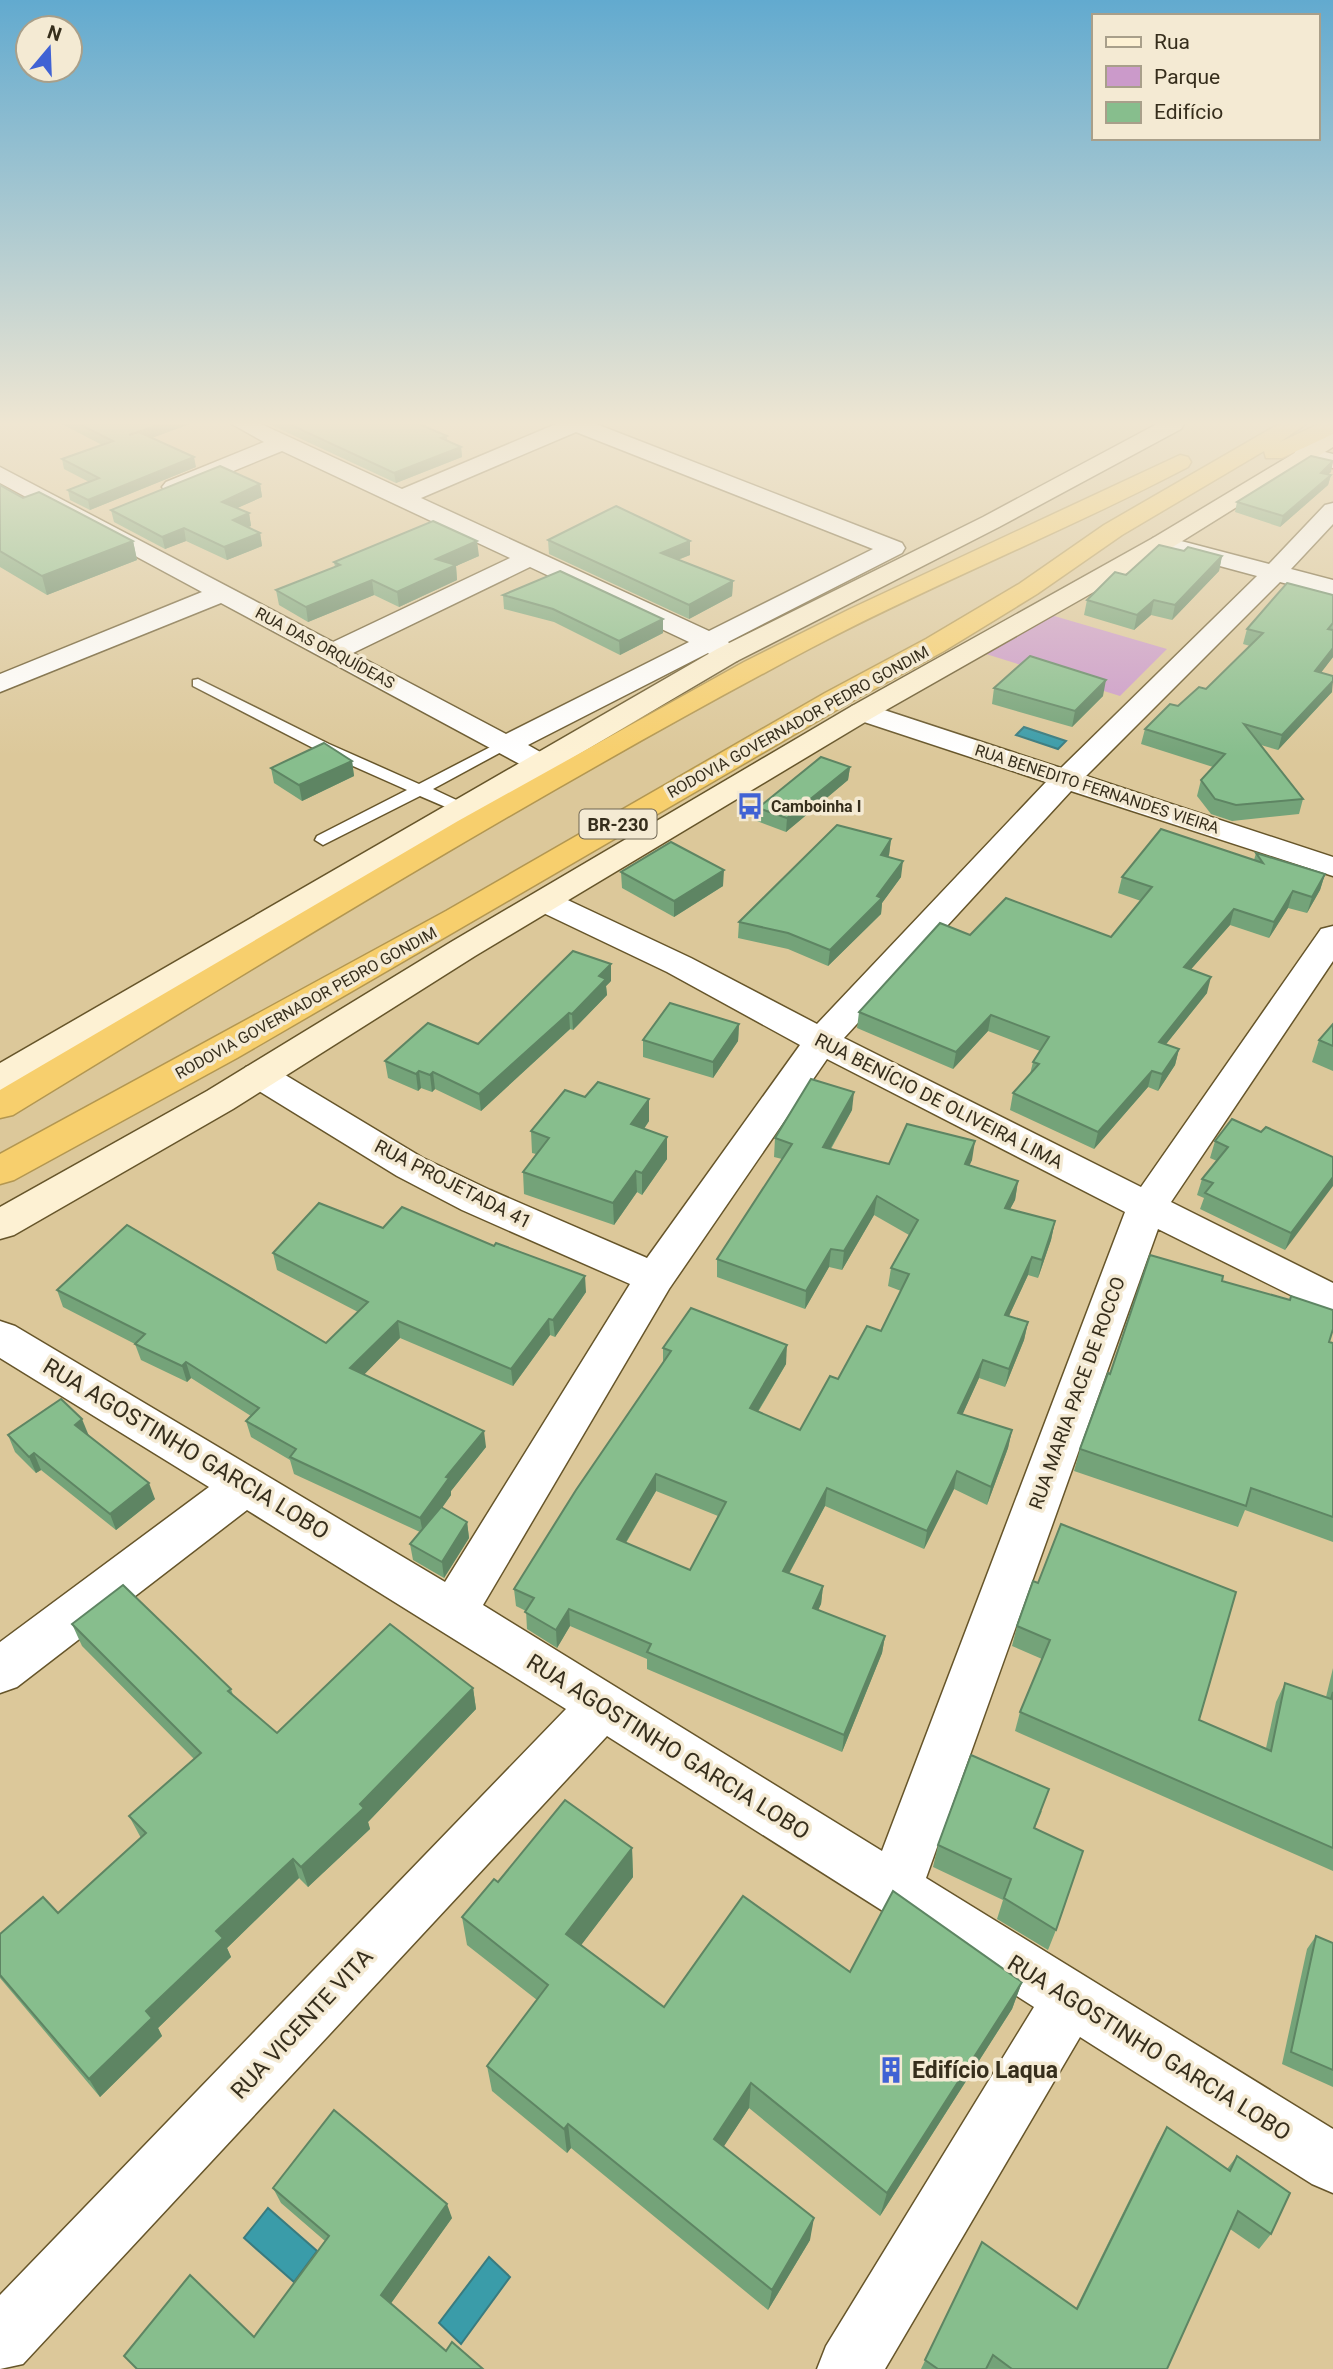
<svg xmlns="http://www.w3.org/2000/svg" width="1333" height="2369" viewBox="0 0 1333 2369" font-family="Roboto,sans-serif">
<rect width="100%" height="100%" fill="#dcc89a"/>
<polygon fill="#cb9aca" points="1044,613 1167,649 1120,696 986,654"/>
<g fill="#3a9ca9" stroke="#397b7f" stroke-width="2">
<polygon points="1024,727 1066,741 1058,749 1016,735"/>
<polygon points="268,2208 317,2251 294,2282 244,2238"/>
<polygon points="489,2257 510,2277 461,2344 439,2323"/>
</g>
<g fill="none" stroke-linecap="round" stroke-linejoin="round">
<defs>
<polygon id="lane" points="198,679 329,744 419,784 500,742 512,742 514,745 433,789 467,805 467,811 455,811 420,796 323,845 315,840 317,836 407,790 317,750 193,686 193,680"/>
<g id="street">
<path d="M232,424H261L402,489L556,424H596L902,543L905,548L902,553L728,642L740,655L737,661H717L708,653L528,745L549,757L554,763L549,769L539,772L529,769L221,603L0,692V674L202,592L0,483V467L333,642L510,558L282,451L182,492H166L162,487L166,482L264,442ZM576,432L873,549L709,631L421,498ZM530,567L689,642L506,734L353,653Z"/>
<polygon points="1305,447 1333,454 1333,468 1297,459 1294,454 1297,449"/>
<path d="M1333,503V524L1291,569L1333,580V596L1280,582L1086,776L1333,857V876L1071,791L844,1038L1141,1187L1321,929L1333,926V961L1171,1202L1333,1283V1316L1158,1229L926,1878L1333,2129V2193L1312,2184L1080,2037L885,2369H817L826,2346L1034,2007L607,1736L23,2364L0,2369V2295L566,1709L247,1510L17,1687L0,1693V1642L209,1487L0,1358V1321L15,1326L445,1582L630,1284L462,1210L397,1176L246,1083L241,1075L246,1067L259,1063L272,1067L423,1158L490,1190L647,1258L800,1045L667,972L535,909L530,902L535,895L546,892L557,895L691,958L817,1024L1046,782L852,718L848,712L852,706L862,704L872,706L1061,768L1257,576L1153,548L1150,543L1153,538L1162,536L1269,564L1325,505ZM827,1059L1125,1212L882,1851L483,1605L669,1289Z"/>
</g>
<g id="secondary">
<polygon points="1157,424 1184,424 1181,429 999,527 737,661 13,1088 0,1091 0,1063 717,649 983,517"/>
<polygon points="1333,430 1333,447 1171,548 872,718 475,956 233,1109 14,1235 0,1239 0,1207 207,1091 451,942 852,706 1153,538"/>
</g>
<g id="highway">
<polygon points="1279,424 1306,424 1280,442 1319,424 1333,424 1333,434 1282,458 1266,458 1264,451 1122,535 1037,594 944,651 845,705 237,1058 14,1180 0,1184 0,1154 446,911 825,693 926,639 1019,584 1104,525"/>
<path d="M1180,455L1188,457L1191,462L1188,467C1064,532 934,583 811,648C539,792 276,954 13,1115L0,1118V1090L458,821L744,662L850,609Z"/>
</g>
</defs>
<use href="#lane" stroke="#66552a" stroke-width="3"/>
<use href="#street" stroke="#66552a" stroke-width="3"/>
<use href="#secondary" stroke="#66552a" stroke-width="3"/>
<use href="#highway" stroke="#b39751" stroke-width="3"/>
<use href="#lane" fill="#fff" fill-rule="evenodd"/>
<use href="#street" fill="#fff" fill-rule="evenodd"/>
<use href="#secondary" fill="#fdf1d3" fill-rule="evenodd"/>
<use href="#highway" fill="#f7cf6d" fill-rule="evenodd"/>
</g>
<g fill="#74a379" fill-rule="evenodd">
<polygon points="62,424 190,424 152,438 196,467 90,510 70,500 68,490 89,482 64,469 62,459 102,445"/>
<polygon points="269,424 419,424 447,436 447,441 461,447 462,457 396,483"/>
<polygon points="1331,472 1328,474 1331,475 1328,485 1280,527 1235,512 1237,502"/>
<polygon points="260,484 262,497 237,508 249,513 251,526 248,527 260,533 262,546 227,560 186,541 165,549 114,522 111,510"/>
<polygon points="0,485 23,498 133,541 137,560 47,595 0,567"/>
<polygon points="548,540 690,541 690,555 678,560 733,581 732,596 689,619 549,554"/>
<polygon points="1184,551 1222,556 1219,571 1172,620 1151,615 1134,630 1084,615 1087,600 1126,575"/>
<polygon points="479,556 456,566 457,580 399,607 374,595 308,622 279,605 276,590 335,567 334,562"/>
<polygon points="503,595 663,619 663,633 620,655 554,622 504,609"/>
<polygon points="1333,595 1333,657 1321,672 1332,692 1278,750 1261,745 1303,799 1299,814 1232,821 1211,814 1197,796 1201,780 1213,767 1141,744 1145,729 1178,706 1206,689 1250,646 1243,644 1247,629"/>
<polygon points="994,688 1103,696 1072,727 992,704"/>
<polygon points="352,761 354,776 302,801 274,783 271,768"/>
<polygon points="850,767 848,780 786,832 757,821 758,808"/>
<polygon points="891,839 889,855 888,857 901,877 882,903 881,914 828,966 788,949 738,938 739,922"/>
<polygon points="1256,853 1325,874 1320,890 1307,913 1288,908 1269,938 1230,925 1191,969 1207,993 1166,1044 1179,1049 1175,1065 1158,1091 1148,1087 1094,1149 1010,1110 1013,1093 1030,1074 1033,1062 1040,1051 988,1031 953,1069 857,1028 859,1012 970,935 1111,937 1141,901 1118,893 1122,877 1254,860"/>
<polygon points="621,872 723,886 674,917 622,888"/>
<polygon points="611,981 606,986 607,995 573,1030 570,1029 481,1111 435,1089 432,1092 421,1088 418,1091 388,1078 385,1061 478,1044"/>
<polygon points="739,1024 738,1041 713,1078 643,1057 643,1040"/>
<polygon points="1333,1024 1333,1071 1312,1062 1319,1040"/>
<path d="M852,1110L831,1149L889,1164L972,1160L969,1165L1018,1181L1015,1200L1010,1209L1055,1221L1051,1240L1038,1278L1028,1275L1009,1316L1028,1322L1024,1340L1005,1387L979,1378L962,1415L1012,1430L1008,1448L987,1505L954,1489L924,1549L825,1506L789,1574L823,1586L821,1604L818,1610L885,1636L882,1653L842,1752L647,1669V1659L570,1626L557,1648L527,1629L526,1611L516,1606L514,1589L663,1363V1348L786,1364L758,1412L800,1430L838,1379L881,1331L901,1291L888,1286L891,1268L909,1235L874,1215L842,1270L829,1267L805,1309L717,1277V1259L782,1159L774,1157L775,1138ZM656,1491L718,1516L690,1570L626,1543Z"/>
<polygon points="649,1121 644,1129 667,1159 642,1195 637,1192 614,1225 524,1194 523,1172 536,1154 532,1153 531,1131"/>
<polygon points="1261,1132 1333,1157 1285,1250 1200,1209 1204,1198 1197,1195 1202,1179 1217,1161 1210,1158 1215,1141"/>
<polygon points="383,1228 586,1292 555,1337 550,1335 513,1386 400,1338 364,1374 486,1447 451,1491 451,1495 442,1508 467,1522 469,1538 444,1578 413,1560 410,1544 420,1532 294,1474 290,1460 251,1437 246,1421 251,1416 191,1378 187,1382 141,1360 135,1344 63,1307 57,1290 326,1343 358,1312 277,1270 273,1253"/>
<polygon points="1222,1281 1329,1342 1333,1343 1333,1542 1245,1510 1238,1527 1074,1471 1080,1449"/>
<polygon points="8,1435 89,1436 155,1499 116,1530 41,1470 36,1473 15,1452"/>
<polygon points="1033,1581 1199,1720 1266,1748 1276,1702 1285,1683 1326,1697 1333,1668 1333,1871 1015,1731 1020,1712 1042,1659 1012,1646 1017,1626"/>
<polygon points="72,1624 231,1689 233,1695 277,1733 473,1688 476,1709 368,1822 370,1829 308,1887 299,1878 227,1948 231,1957 158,2028 162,2036 100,2097 0,1978 0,1934 58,1913 141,1838 129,1816 194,1759 82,1646"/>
<polygon points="1042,1811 1035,1828 1056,1930 1048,1950 997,1919 1003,1900 933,1867 938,1845"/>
<polygon points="632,1848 633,1877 581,1945 664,2007 850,1972 1022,1982 1012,2009 880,2216 749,2108 723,2147 810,2240 768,2310 571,2148 567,2153 492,2091 487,2066 537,2000 467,1945 462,1917 498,1882"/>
<polygon points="1316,1936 1333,1943 1333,2087 1282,2064 1307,1949"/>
<polygon points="1167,2127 1227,2169 1237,2156 1271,2234 1259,2249 1230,2229 1167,2369 921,2369 982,2242 1076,2308 1157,2144"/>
<polygon points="273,2188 452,2218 391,2303 446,2351 483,2369 254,2337 325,2241 281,2203"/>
</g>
<g fill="#5e8563">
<polygon points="161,424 190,424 132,445 129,435"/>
<polygon points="461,447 462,457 396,483 394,473"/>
<polygon points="194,457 196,467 90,510 88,500"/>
<polygon points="1333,462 1331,472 1318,483 1321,473"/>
<polygon points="1331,475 1328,485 1280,527 1283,516"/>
<polygon points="260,484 262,497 224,514 222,502"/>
<polygon points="249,513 251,526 235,533 233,520"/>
<polygon points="184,528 186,541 165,549 162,537"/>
<polygon points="260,533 262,546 227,560 224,547"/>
<polygon points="133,541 137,560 47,595 42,576"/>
<polygon points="477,541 479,556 456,566 457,580 399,607 397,592 436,559"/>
<polygon points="690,541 690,555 661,566 661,553"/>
<polygon points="1222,556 1219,571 1172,620 1175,605"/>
<polygon points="372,580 374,595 308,622 306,607"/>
<polygon points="733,581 732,596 689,619 689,605"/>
<polygon points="1154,600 1151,615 1134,630 1137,615"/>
<polygon points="663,619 663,633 620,655 619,641"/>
<polygon points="1333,648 1333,657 1311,686 1315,671"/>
<polygon points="1106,680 1103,696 1072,727 1075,711"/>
<polygon points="1333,681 1332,692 1278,750 1282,735"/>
<polygon points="352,761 354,776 302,801 299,785"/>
<polygon points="850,767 848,780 786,832 787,818"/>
<polygon points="891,839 889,855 879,871 881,855"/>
<polygon points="903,861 901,877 882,903 881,914 828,966 830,950 877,896"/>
<polygon points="724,870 723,886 674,917 674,901"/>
<polygon points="1325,874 1320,890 1307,913 1312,897"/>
<polygon points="1293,891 1288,908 1269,938 1274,922"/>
<polygon points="1234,909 1230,925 1179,983 1184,967"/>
<polygon points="611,964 611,981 606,986 607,995 573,1030 572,1014 599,976"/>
<polygon points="1211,977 1207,993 1155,1058 1159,1042"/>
<polygon points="569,1013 570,1029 481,1111 479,1094"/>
<polygon points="991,1015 988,1031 953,1069 956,1052"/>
<polygon points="739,1024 738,1041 713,1078 713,1062"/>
<polygon points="1179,1049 1175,1065 1158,1091 1162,1074"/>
<polygon points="419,1071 421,1088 418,1091 416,1074"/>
<polygon points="1152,1071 1148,1087 1094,1149 1098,1132"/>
<polygon points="433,1072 435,1089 432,1092 430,1075"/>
<polygon points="854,1092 852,1110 821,1165 823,1147"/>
<polygon points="649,1099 649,1121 632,1146 631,1124"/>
<polygon points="667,1137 667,1159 642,1195 642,1173"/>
<polygon points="975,1141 972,1160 962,1182 965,1164"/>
<polygon points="636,1171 637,1192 614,1225 613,1203"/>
<polygon points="1333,1177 1333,1186 1285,1250 1291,1233"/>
<polygon points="1018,1181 1015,1200 1001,1226 1005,1208"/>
<polygon points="877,1196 874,1215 842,1270 844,1251"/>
<polygon points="1055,1221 1051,1240 1038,1278 1042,1260"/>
<polygon points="831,1249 829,1267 805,1309 806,1291"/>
<polygon points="1032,1257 1028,1275 1001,1333 1005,1315"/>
<polygon points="585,1276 586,1292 555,1337 553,1320"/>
<polygon points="549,1319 550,1335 513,1386 511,1369"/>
<polygon points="398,1321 400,1338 354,1385 350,1368"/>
<polygon points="1028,1322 1024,1340 1005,1387 1009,1369"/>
<polygon points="787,1345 786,1364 749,1426 750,1408"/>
<polygon points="983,1360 979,1378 955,1431 958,1413"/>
<polygon points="186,1362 191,1378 187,1382 182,1366"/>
<polygon points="82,1419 89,1436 75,1425"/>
<polygon points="1012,1430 1008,1448 987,1505 991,1487"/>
<polygon points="484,1431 486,1447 451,1491 451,1495 423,1534 420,1518 446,1477"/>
<polygon points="34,1453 41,1470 36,1473 29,1457"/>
<polygon points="957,1471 954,1489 924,1549 927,1531"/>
<polygon points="656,1474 656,1491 617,1557 617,1539"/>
<polygon points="149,1483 155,1499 116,1530 110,1514"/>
<polygon points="827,1488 825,1506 781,1588 783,1571"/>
<polygon points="467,1522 469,1538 444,1578 442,1562"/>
<polygon points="823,1586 821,1604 811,1625 813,1608"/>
<polygon points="569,1609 570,1626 557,1648 556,1630"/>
<polygon points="885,1636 882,1653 842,1752 844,1735"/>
<polygon points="473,1688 476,1709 368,1822 370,1829 308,1887 301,1867 360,1804"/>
<polygon points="632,1848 633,1877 569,1961 566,1934"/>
<polygon points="293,1859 299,1878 227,1948 231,1957 158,2028 162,2036 100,2097 89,2079 216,1931"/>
<polygon points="1022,1982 1012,2009 880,2216 887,2193"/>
<polygon points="751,2083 749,2108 713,2163 714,2139"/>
<polygon points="568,2124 571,2148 567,2153 564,2129"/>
<polygon points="447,2204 452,2218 387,2309 381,2295"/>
<polygon points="814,2218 810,2240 768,2310 772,2290"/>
</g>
<g fill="#87be8d" stroke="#5e8563" stroke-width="2" fill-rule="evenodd">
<polygon points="79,424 161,424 129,435 139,432 194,457 88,500 68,490 99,478 62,459 113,441"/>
<polygon points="289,424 419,424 447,436 441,438 461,447 394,473"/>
<polygon points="1311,456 1333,461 1321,473 1331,475 1283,516 1237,502"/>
<polygon points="220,466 260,484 222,502 249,513 233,520 260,533 224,547 184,528 162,537 111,510"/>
<polygon points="0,485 23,498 39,492 133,541 42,576 0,551"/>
<polygon points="616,506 690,541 661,553 733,581 689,605 548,540"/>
<polygon points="433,521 477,541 436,559 456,565 397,592 372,580 306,607 276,590 340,565 334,562"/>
<polygon points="1159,545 1184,551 1188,547 1222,556 1175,605 1154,600 1137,615 1087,600 1115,572 1126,575"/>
<polygon points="560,571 663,619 619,641 553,609 503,595"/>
<polygon points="1287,583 1333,595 1333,623 1328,629 1333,630 1333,648 1315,671 1333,676 1333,681 1282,735 1244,724 1303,799 1236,805 1215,799 1201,780 1225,754 1145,729 1170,704 1178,706 1199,687 1206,689 1263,633 1247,629"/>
<polygon points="1030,656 1106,680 1075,711 994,688"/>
<polygon points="324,743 352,761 299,785 271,768"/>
<polygon points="821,757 850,767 787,818 758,808"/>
<polygon points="837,825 891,839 881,855 903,861 877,896 882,898 830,950 788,933 739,922"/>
<polygon points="1161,829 1263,863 1256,853 1325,874 1312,897 1293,891 1274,922 1234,909 1184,967 1211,977 1159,1042 1179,1049 1162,1074 1152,1071 1098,1132 1013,1093 1039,1064 1033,1062 1049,1037 991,1015 956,1052 859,1012 940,923 970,935 1006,898 1111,937 1152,887 1122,877"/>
<polygon points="671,842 724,870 674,901 621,872"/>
<polygon points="573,951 611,964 599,976 606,979 572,1014 569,1013 479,1094 433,1072 430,1075 419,1071 416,1074 385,1061 428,1023 478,1044"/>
<polygon points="670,1003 739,1024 713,1062 643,1040"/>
<polygon points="1333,1024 1333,1046 1319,1040"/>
<path d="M811,1079L854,1092L823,1147L889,1164L907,1124L975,1141L965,1164L1018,1181L1005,1208L1055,1221L1042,1260L1032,1257L1005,1315L1028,1322L1009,1369L983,1360L958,1413L1012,1430L991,1487L957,1471L927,1531L827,1488L783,1571L823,1586L813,1608L885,1636L844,1735L647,1652L651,1644L569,1609L556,1630L525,1612L534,1598L514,1589L576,1490L671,1351L663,1348L691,1308L787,1345L750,1408L800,1430L830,1376L838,1379L867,1326L881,1331L909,1274L891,1268L918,1220L877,1196L844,1251L831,1249L806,1291L717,1259L792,1144L775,1138ZM656,1474L726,1502L690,1570L617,1539Z"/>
<polygon points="598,1082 649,1099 631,1124 667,1137 642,1173 636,1171 613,1203 523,1172 549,1138 531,1131 565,1090 585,1097"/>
<polygon points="1232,1119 1261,1132 1266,1127 1333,1157 1333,1177 1291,1233 1205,1193 1213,1183 1202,1179 1228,1147 1215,1141"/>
<polygon points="319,1203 383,1228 402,1207 494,1246 496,1243 585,1276 553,1320 549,1319 511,1369 398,1321 350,1368 484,1431 446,1477 449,1478 420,1518 290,1457 296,1449 246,1421 259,1408 186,1362 182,1366 135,1344 145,1334 57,1290 127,1225 326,1343 368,1302 273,1253"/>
<polygon points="1150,1255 1223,1276 1222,1281 1290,1300 1291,1296 1333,1310 1333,1329 1329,1342 1333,1343 1333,1517 1251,1488 1246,1506 1080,1449 1108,1373 1110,1374"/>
<polygon points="61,1399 82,1419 75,1425 149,1483 110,1514 34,1453 29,1457 8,1435"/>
<polygon points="441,1507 467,1522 442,1562 410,1544"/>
<polygon points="1061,1524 1236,1592 1199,1720 1271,1751 1285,1683 1331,1699 1333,1692 1333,1848 1020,1712 1050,1640 1017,1626 1033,1581 1038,1583"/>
<polygon points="123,1585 231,1689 228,1691 277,1733 390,1624 473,1688 360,1804 364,1808 301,1867 293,1859 216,1931 223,1938 146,2011 152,2018 89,2079 0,1975 0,1934 43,1897 58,1913 146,1833 129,1816 201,1753 72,1624"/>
<polygon points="971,1755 1049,1789 1034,1828 1083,1851 1056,1930 1004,1898 1011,1879 938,1845"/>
<polygon points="565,1800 632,1848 566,1934 664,2007 743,1896 850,1972 893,1891 1022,1982 887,2193 751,2083 714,2139 814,2218 772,2290 568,2124 564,2129 487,2066 548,1985 462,1917 494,1879 498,1882"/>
<polygon points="1316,1936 1333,1943 1333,2070 1291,2052"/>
<polygon points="334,2110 447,2204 381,2295 446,2351 452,2342 483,2369 137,2369 124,2356 190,2275 254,2337 329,2236 273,2188"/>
<polygon points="1167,2127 1230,2171 1237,2156 1290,2193 1271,2234 1238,2211 1167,2369 1012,2369 993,2355 986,2369 938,2369 925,2360 982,2242 1077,2309"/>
</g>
<linearGradient id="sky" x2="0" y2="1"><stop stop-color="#62aacf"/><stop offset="0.56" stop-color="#efe6d2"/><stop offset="1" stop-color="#efe6d2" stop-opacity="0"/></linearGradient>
<rect width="1333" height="756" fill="url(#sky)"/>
<defs>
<symbol id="bus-bare" viewBox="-9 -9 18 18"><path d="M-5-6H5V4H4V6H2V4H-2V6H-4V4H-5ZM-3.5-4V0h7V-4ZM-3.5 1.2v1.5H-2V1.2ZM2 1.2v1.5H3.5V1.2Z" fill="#4062d4" stroke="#f4ead3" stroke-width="2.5" paint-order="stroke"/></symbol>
<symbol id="building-bare" viewBox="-9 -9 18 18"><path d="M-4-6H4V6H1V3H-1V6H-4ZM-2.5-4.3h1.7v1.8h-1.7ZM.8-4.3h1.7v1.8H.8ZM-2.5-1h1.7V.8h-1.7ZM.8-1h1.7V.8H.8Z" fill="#4062d4" stroke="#f4ead3" stroke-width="2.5" paint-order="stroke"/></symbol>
</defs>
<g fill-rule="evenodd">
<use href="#bus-bare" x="731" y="787" width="38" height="38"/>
<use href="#building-bare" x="872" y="2051" width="38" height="38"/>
</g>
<g text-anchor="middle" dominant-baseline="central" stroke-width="7" stroke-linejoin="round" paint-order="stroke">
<g font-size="16" fill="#362e1c" stroke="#f4ead3">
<text transform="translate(325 648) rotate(28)">RUA DAS ORQUÍDEAS</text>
<text transform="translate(798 722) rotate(-29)">RODOVIA GOVERNADOR PEDRO GONDIM</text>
<text transform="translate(1097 789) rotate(18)">RUA BENEDITO FERNANDES VIEIRA</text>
<text transform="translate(306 1003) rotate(-29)">RODOVIA GOVERNADOR PEDRO GONDIM</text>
</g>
<g font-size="16" font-weight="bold" fill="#362e1c" stroke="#f4ead3" text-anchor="start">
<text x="771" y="806">Camboinha I</text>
</g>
<rect fill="#f4ead3" stroke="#6f6653" stroke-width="2" x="579.5" y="809.5" width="77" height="29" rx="5"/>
<g font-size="18" font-weight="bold" fill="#362e1c">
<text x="618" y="824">BR-230</text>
</g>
<g font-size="19" fill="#362e1c" stroke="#f4ead3">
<text transform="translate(939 1101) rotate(27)">RUA BENÍCIO DE OLIVEIRA LIMA</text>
<text transform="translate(453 1184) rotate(27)">RUA PROJETADA 41</text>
<text transform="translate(1077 1393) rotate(-70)">RUA MARIA PACE DE ROCCO</text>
</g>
<g font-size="23" fill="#362e1c" stroke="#f4ead3">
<text transform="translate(186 1449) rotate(31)">RUA AGOSTINHO GARCIA LOBO</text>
<text transform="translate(668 1747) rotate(32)">RUA AGOSTINHO GARCIA LOBO</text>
<text transform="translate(302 2024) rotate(-47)">RUA VICENTE VITA</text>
<text transform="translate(1149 2048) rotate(32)">RUA AGOSTINHO GARCIA LOBO</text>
</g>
<g font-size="23" font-weight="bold" fill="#362e1c" stroke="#f4ead3" text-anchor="start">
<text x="912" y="2070">Edifício Laqua</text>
</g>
</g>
<rect x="1092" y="14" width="228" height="126" fill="#f4ead3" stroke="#a89f8a" stroke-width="2"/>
<rect x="1106" y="37" width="35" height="10" fill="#fdf1d3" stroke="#a89f8a" stroke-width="2"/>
<text x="1154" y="49" font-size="21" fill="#362e1c">Rua</text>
<rect x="1106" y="66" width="35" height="21" fill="#cb9aca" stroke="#a89f8a" stroke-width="2"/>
<text x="1154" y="84" font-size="21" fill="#362e1c">Parque</text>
<rect x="1106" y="102" width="35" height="21" fill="#87be8d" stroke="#a89f8a" stroke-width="2"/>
<text x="1154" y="119" font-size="21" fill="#362e1c">Edifício</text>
<g transform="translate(49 49) rotate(19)"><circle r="33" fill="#f4ead3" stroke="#a89f8a" stroke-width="2"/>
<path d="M0-5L12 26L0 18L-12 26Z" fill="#4062d4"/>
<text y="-10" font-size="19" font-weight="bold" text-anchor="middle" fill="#362e1c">N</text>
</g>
</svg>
